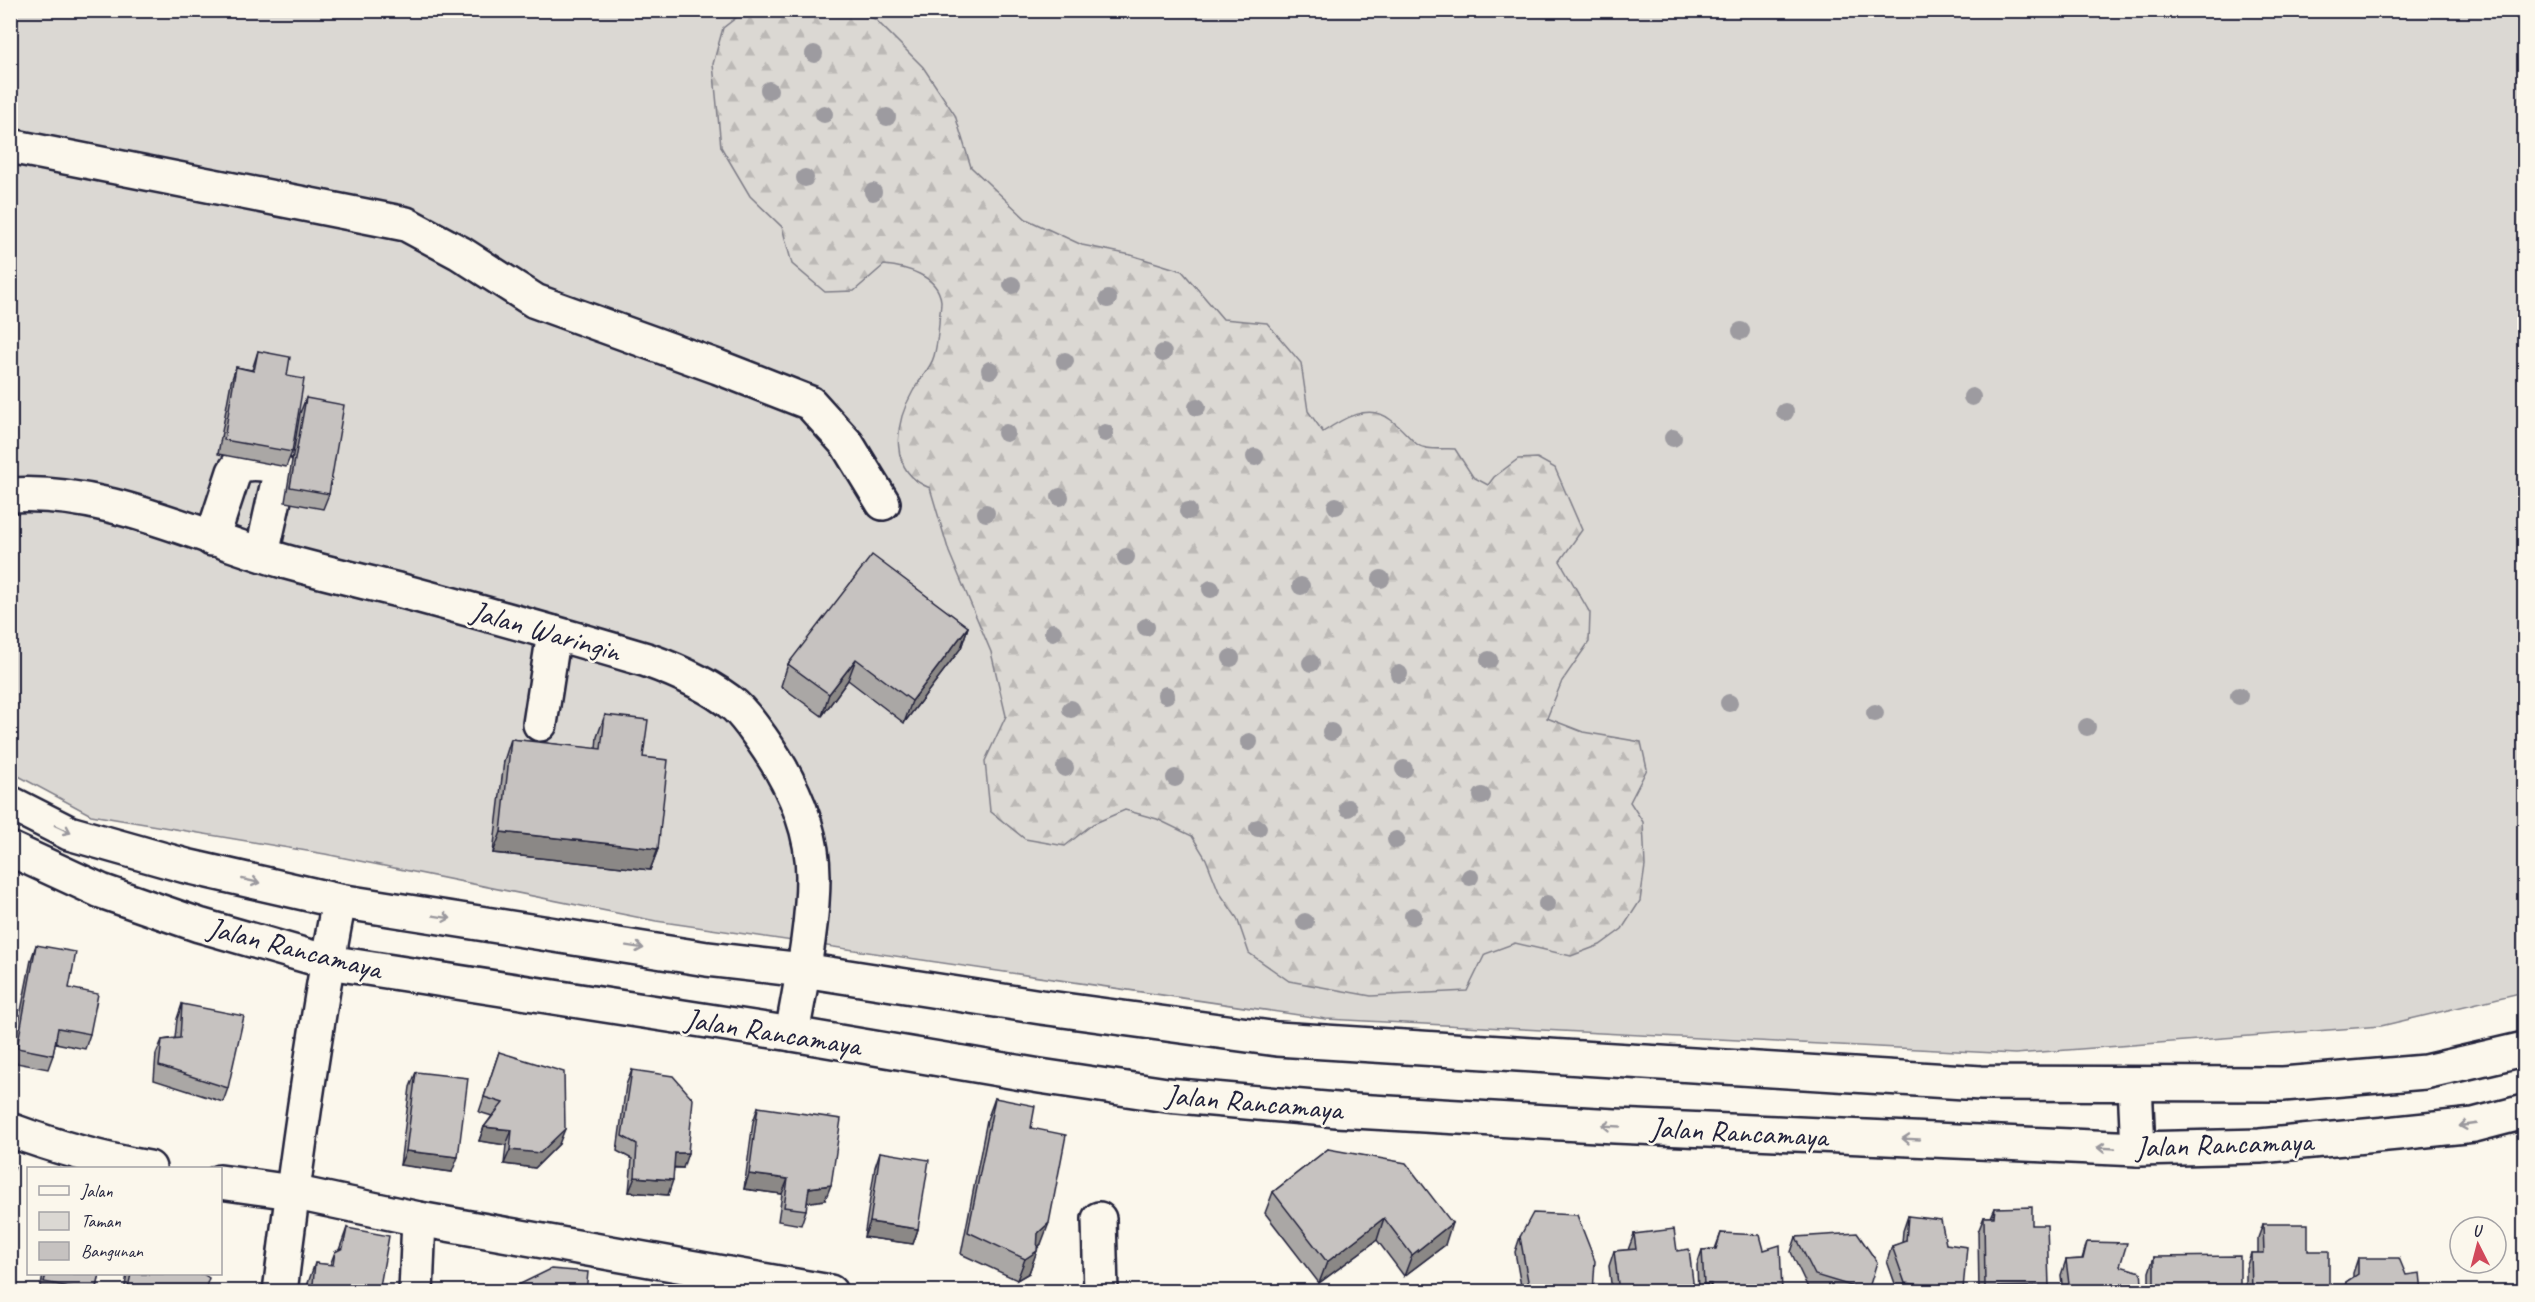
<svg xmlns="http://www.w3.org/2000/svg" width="2535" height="1302" viewBox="0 0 2535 1302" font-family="Caveat,sans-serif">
<defs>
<pattern id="forest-firs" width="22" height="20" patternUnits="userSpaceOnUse" patternTransform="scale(1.5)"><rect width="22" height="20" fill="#dbd8d3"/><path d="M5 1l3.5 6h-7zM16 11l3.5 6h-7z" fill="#bcb9b6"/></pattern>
</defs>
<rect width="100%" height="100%" fill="#fbf7ec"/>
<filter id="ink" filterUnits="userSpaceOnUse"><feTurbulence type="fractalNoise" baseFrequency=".0167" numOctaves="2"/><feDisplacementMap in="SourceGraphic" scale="12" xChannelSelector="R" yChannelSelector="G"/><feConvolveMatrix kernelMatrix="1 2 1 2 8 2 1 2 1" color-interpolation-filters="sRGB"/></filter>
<g filter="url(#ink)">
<polygon fill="#dbd8d3" stroke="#7e7d87" stroke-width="1.5" points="10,11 2524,11 2524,992 2381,1026 2015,1054 1326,1019 656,921 325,854 91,815 11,772"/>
<path fill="url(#forest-firs)" stroke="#7e7d87" stroke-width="1.5" d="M760,11H851L875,19L923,67L955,115L971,167L1026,219L1082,245L1131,255L1182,271L1223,319L1267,323L1301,363L1308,411L1323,432C1342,419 1369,402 1391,420C1401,427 1409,438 1418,445C1427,451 1445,448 1455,449L1473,477L1488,485L1494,477L1518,459L1537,458L1555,468L1582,530L1560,561L1590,613L1589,642L1562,681L1547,718L1583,732L1641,742L1647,769L1630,802L1643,822L1645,866L1640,901L1622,929L1600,945L1571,956L1515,943L1485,954L1467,991L1371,996L1289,981L1249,953L1237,918L1219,892L1206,859L1192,836L1157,819L1125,810L1093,824L1065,846L1025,839L990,811L985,761L1006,716L991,652L949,552L930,488C888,472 894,424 913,391C919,380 931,368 934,356C937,346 938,335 939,324C939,317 941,309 941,301C938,275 905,267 884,265L854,291L825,292L792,264L782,227L750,196L721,147L713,64L723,28L741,14Z"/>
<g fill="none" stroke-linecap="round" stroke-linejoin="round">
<defs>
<g id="minor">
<polyline points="10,146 406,224 460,253 535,301 718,367 810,403 847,444 883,503"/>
<path d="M10,495C106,489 193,535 283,561C322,572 362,581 402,591C484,613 566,636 647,660C678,671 710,685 735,706C745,715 753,727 761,738C790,779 813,825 813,876C813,929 801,982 792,1034"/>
<path d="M212,539L234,472L238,466C250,462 273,462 280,473L262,554"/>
<polyline points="540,724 554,633"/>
<polyline points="10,803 69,833 186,866 339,901 707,959 803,970 1041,1007 1277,1039 1981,1083 2283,1084 2425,1072 2524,1049"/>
<polyline points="10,849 101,891 199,925 328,962 792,1034 1040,1076 1167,1095 1337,1110 1615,1126 2138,1149 2260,1146 2397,1133 2474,1125 2524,1112"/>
<polyline points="2135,1084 2138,1149"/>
<path d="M10,1130C56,1147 102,1160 149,1168"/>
<polyline points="220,1182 292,1192 419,1219 830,1292"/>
<polyline points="1099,1219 1101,1292"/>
<path d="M280,1292C296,1161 314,1030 339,901"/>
<polyline points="416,1292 419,1219"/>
</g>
</defs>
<use href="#minor" stroke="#22223b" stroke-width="38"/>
<use href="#minor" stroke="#fbf7ec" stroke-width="33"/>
</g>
<g fill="#9d9ba0">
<circle cx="814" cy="54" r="9"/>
<circle cx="769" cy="90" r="9"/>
<circle cx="824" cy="114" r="9"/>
<circle cx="887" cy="117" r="9"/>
<circle cx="805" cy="178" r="9"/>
<circle cx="873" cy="192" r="9"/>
<circle cx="1012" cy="285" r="9"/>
<circle cx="1108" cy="299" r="9"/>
<circle cx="1741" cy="331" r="9"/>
<circle cx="1163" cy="353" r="9"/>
<circle cx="1065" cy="361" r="9"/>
<circle cx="990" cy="370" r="9"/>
<circle cx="1972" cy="397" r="9"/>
<circle cx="1197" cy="407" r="9"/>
<circle cx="1785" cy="412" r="9"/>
<circle cx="1006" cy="433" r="9"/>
<circle cx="1105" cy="433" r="9"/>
<circle cx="1673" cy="438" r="9"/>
<circle cx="1255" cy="457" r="9"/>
<circle cx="1060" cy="497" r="9"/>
<circle cx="1336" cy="506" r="9"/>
<circle cx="1188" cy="511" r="9"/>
<circle cx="986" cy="513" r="9"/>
<circle cx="1126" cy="557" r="9"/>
<circle cx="1381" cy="579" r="9"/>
<circle cx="1301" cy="586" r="9"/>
<circle cx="1211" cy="589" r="9"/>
<circle cx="1146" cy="627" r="9"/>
<circle cx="1053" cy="632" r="9"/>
<circle cx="1231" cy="658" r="9"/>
<circle cx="1489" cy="660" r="9"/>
<circle cx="1311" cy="663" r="9"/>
<circle cx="1399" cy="674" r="9"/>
<circle cx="1166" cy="695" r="9"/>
<circle cx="2239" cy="696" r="9"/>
<circle cx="1729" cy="703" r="9"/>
<circle cx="1071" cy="709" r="9"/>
<circle cx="1875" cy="713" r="9"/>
<circle cx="2087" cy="727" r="9"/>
<circle cx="1331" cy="732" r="9"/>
<circle cx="1249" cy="742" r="9"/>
<circle cx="1065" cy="768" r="9"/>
<circle cx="1404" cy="769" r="9"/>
<circle cx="1175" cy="778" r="9"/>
<circle cx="1482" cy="796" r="9"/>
<circle cx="1348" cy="808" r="9"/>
<circle cx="1258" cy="828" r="9"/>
<circle cx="1396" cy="840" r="9"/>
<circle cx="1470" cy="877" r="9"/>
<circle cx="1547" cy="904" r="9"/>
<circle cx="1413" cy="916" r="9"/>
<circle cx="1305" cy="922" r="9"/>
</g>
<g fill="#aaa7a5" stroke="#22223b" stroke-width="1.5">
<polygon points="258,351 287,376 292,452 286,467 218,454 231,382 236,367 252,370"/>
<polygon points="306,398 329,494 323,509 285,502 300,413"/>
<polygon points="968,627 961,648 904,723 848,680 822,716 781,686 788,664"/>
<polygon points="605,715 643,757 658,849 650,870 493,853 504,761 511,739 596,749 597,737"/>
<polygon points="36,945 69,988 90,1034 85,1049 55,1043 53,1055 48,1069 11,1062 31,960"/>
<polygon points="182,1004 228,1088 223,1102 154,1080 156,1054 162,1040 175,1038 177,1019"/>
<polygon points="499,1052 559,1144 535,1168 504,1164 506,1145 479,1141 484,1127 492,1116 479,1112"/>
<polygon points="632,1070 683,1168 674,1168 668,1195 629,1192 632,1159 617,1151 626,1085"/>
<polygon points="416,1072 452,1172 400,1165 410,1087"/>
<polygon points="995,1098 1031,1128 1041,1244 1037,1249 1029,1273 1017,1280 961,1254 987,1120"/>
<polygon points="758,1107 825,1200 807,1202 806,1210 801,1225 778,1221 782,1194 744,1189 753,1122"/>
<polygon points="1328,1149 1445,1245 1404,1276 1377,1240 1319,1283 1265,1213 1273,1192"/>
<polygon points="880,1152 918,1229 913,1244 864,1237 875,1167"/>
<polygon points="1995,1208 2032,1225 2049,1286 2047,1292 1979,1292 1978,1232 1984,1217 1991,1217"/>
<polygon points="1908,1216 1946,1244 1962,1292 1898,1292 1887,1261 1892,1246 1902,1243 1903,1231"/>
<polygon points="2263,1224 2308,1251 2329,1292 2246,1292 2246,1268 2251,1253 2258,1253 2258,1238"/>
<polygon points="347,1228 379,1292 292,1292 293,1288 307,1286 315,1263 330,1265 335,1252 339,1250"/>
<polygon points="1721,1233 1764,1250 1782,1292 1698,1292 1697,1265 1702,1250 1715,1249"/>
<polygon points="1634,1234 1677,1251 1694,1292 1612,1292 1609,1266 1614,1251 1628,1250"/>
<polygon points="1520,1237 1593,1292 1522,1292 1515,1252"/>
<polygon points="1796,1237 1868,1292 1814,1292 1809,1290 1791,1252"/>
<polygon points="2087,1242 2120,1266 2143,1292 2063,1292 2061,1275 2066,1260 2082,1259"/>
<polygon points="2154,1257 2240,1292 2149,1292 2149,1272"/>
<polygon points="2358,1258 2406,1275 2422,1292 2343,1292 2346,1282 2353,1277 2353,1273"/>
<polygon points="43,1274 100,1274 96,1292 40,1292"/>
<polygon points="127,1274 203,1274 204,1292 124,1292"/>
</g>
<g fill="#8b8886" stroke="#22223b" stroke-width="1.5">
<polygon points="968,627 961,648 904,723 912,701"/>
<polygon points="856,659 848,680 822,716 829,694"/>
<polygon points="501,832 658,849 650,870 493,853"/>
<polygon points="484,1127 512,1130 506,1145 479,1141"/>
<polygon points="565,1129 559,1144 535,1168 504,1164 510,1150"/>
<polygon points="406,1151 458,1157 452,1172 400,1165"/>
<polygon points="675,1153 688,1153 683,1168 670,1167"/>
<polygon points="749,1174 788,1179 782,1194 744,1189"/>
<polygon points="635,1177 673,1180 668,1195 629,1192"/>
<polygon points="831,1185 825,1200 804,1203 809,1188"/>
<polygon points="1384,1218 1377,1240 1319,1283 1327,1262"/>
<polygon points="870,1222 918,1229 913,1244 864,1237"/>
<polygon points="1049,1223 1041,1244 1030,1254 1038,1233"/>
<polygon points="1452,1223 1445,1245 1404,1276 1412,1255"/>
<polygon points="1037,1251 1029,1273 1017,1280 1025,1259"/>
<polygon points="1905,1283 1963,1289 1962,1292 1902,1292"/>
<polygon points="1704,1284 1711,1284 1708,1292 1701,1292"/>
<polygon points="2049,1286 2047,1292 1983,1292 1985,1287"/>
</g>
<g fill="#c6c2c0" stroke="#22223b" stroke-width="1.5">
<polygon points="258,351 290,357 287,376 304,379 292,452 224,440 236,367 254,371"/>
<polygon points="306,398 344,405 329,494 290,487"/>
<polygon points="872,555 968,627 912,701 856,659 829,694 788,664"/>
<polygon points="605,715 648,720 643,757 668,760 658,849 501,832 511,739 601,749"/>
<polygon points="36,945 76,952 69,988 98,994 90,1034 58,1028 53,1055 17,1048"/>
<polygon points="182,1004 244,1016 228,1088 159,1066 162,1040 180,1038"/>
<polygon points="499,1052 564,1072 565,1129 540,1153 510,1150 512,1130 484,1127 503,1103 484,1097"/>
<polygon points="632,1070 673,1076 693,1099 688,1153 675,1153 673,1180 635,1177 637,1144 622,1136"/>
<polygon points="416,1072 468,1078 458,1157 406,1151"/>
<polygon points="995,1098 1035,1106 1031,1128 1066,1135 1049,1223 1038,1233 1037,1251 1025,1259 968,1232"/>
<polygon points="758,1107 841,1119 831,1185 809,1188 806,1210 784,1207 788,1179 749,1174"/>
<polygon points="1328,1149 1406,1163 1452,1223 1412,1255 1384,1218 1327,1262 1273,1192"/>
<polygon points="880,1152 929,1160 918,1229 870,1222"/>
<polygon points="10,1166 15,1167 10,1179"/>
<polygon points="2032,1207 2032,1225 2047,1225 2049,1286 1985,1287 1984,1217 1994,1217 1995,1208"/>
<polygon points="1533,1213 1577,1215 1595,1261 1593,1292 1530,1292 1520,1237"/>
<polygon points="1908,1216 1941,1220 1946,1244 1967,1247 1963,1289 1905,1283 1892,1246 1906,1241"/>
<polygon points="2263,1224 2308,1224 2308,1251 2329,1251 2329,1292 2252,1292 2251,1253 2264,1253"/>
<polygon points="347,1228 389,1236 379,1292 292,1292 293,1288 313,1284 315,1263 333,1265 335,1252 343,1248"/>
<polygon points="1674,1229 1677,1251 1689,1249 1694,1290 1683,1292 1619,1292 1614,1251 1636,1249 1634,1234"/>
<polygon points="1721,1233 1760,1235 1764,1250 1780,1245 1782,1292 1711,1292 1711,1284 1704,1284 1702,1250 1716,1249"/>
<polygon points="1857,1233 1877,1262 1868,1291 1815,1275 1796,1237"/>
<polygon points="2087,1242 2127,1243 2120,1266 2141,1272 2143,1292 2070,1292 2066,1260 2083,1259"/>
<polygon points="2240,1256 2240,1292 2154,1292 2154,1257"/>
<polygon points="2358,1258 2399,1258 2406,1275 2420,1273 2422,1292 2347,1292 2346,1282 2358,1274"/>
<polygon points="551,1269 588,1272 586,1292 504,1292"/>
<polygon points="46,1274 100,1274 96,1292 44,1282"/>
<polygon points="131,1274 203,1274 209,1278 204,1292 127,1292"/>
<polygon points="700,1287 723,1290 723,1292 699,1292"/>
<polygon points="1324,1287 1353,1287 1355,1292 1324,1292"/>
</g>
<defs><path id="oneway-shaft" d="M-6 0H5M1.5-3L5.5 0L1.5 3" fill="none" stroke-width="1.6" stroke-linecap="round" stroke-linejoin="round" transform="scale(1.5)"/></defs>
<g stroke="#99979c">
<use href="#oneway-shaft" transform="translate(63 829) rotate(25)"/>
<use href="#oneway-shaft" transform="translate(251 881) rotate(13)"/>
<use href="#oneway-shaft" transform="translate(442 917) rotate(9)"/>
<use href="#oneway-shaft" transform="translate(635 947) rotate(9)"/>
<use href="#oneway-shaft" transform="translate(2468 1125) rotate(172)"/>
<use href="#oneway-shaft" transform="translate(1611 1126) rotate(-177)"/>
<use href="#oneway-shaft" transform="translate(1911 1139) rotate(-177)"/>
<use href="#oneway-shaft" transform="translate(2106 1148) rotate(-177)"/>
</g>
</g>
<g text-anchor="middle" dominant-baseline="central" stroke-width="5" stroke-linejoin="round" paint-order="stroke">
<g font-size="30" fill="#22223b" stroke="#fbf7ec">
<text transform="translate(546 631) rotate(16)">Jalan Waringin</text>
<text transform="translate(295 948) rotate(14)">Jalan Rancamaya</text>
<text transform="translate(773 1032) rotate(9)">Jalan Rancamaya</text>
<text transform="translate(1254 1102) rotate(5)">Jalan Rancamaya</text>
<text transform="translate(1739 1132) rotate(3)">Jalan Rancamaya</text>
<text transform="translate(2224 1144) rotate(-2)">Jalan Rancamaya</text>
</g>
</g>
<rect width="2535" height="1302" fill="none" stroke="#fbf7ec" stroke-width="36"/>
<rect x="18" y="18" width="2499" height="1266" fill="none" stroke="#22223b" stroke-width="2" filter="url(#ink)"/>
<rect x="27" y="1167" width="195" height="108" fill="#fbf7ec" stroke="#a4a2a5" stroke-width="1.5"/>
<rect x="39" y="1186" width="30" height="9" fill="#fbf7ec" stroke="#a4a2a5" stroke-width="1.5"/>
<text x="81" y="1197" font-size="18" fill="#22223b">Jalan</text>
<rect x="39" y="1212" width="30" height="18" fill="#dbd8d3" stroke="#a4a2a5" stroke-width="1.5"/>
<text x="81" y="1227" font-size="18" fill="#22223b">Taman</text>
<rect x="39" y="1242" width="30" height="18" fill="#c6c2c0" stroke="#a4a2a5" stroke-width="1.5"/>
<text x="81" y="1257" font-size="18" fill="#22223b">Bangunan</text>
<g transform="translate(2478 1245) rotate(354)"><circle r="28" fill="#fbf7ec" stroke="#a4a2a5" stroke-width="1.5"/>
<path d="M0-4.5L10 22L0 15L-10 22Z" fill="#d1495b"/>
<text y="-9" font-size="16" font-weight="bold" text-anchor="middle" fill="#22223b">U</text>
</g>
</svg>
